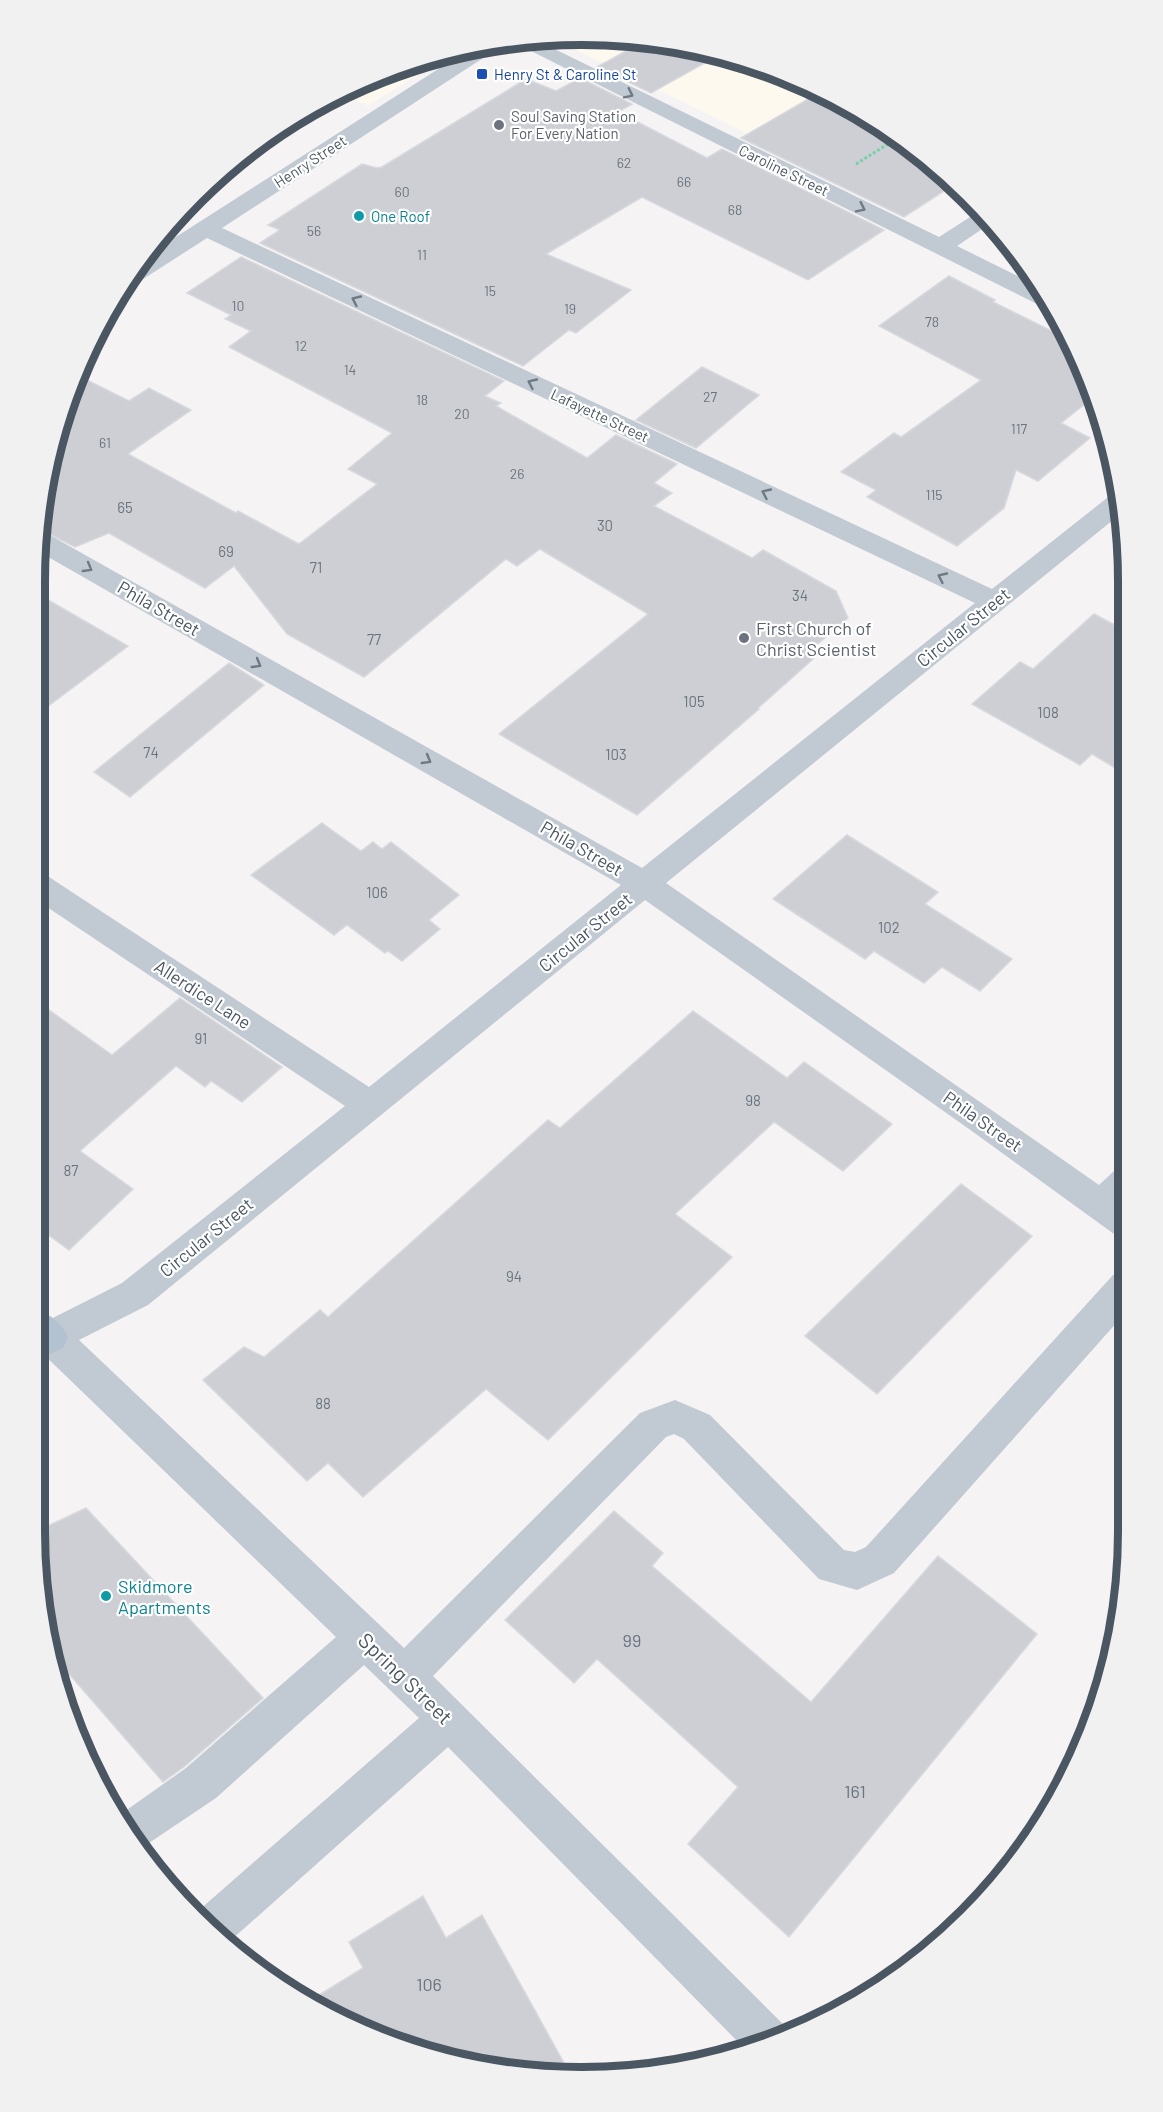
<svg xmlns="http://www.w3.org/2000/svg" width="1163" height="2112" viewBox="0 0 1163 2112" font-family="Barlow,sans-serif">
<rect width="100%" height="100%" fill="#f5f3f3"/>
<g fill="#fdf9ef">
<polygon points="552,36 653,39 757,63 855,108 898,141 838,178 556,40"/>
<polygon points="456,51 368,106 338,92 440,53"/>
</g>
<g fill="#cdcfd5" stroke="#d7d9de" stroke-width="1.5">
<polygon points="648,39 653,39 719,55 651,93 597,67"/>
<polygon points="580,78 632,104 618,112 707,158 722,149 884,230 808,280 642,197 546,254 631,290 576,333 569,330 523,366 260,243 280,230 268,225 362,164 377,168 382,167 526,79 556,91"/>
<polygon points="820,92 855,108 955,184 904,217 741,138"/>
<polygon points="241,257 504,381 485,396 501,403 496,406 587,458 616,435 677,464 654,483 672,493 654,506 752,558 763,550 836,591 848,618 806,654 813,659 758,708 759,709 637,815 499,734 648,614 540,549 517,566 506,559 364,677 287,634 234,566 205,588 109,533 75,547 39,529 53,440 79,376 129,401 149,388 191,410 128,454 236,513 238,511 299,544 377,484 348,469 392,433 229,347 251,331 225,319 231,315 187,293"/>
<polygon points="949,276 995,300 993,302 1066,338 1095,396 1061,423 1090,438 1038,481 1016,470 1004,508 957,546 867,497 876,490 841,472 894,433 901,437 981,380 879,326"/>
<polygon points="702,367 759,395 696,448 636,420"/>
<polygon points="36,593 128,646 35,716 36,640"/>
<polygon points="1094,614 1124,630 1125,774 1092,754 1080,765 972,704 1020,662 1033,669"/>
<polygon points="229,663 264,685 130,797 94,772"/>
<polygon points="322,823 361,851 373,842 382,849 391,842 459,895 429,920 440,929 402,961 388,951 385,953 347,925 334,935 251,875"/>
<polygon points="847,835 938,892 925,904 1012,959 980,991 942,967 924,983 874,951 865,959 773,899"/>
<polygon points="180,998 282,1067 242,1102 211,1081 205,1087 176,1066 80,1151 133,1189 69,1250 35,1225 35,1000 112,1055"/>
<polygon points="693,1011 787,1078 804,1062 892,1124 843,1171 774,1122 675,1214 732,1257 548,1440 486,1389 363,1497 328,1463 307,1481 203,1380 244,1347 264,1357 320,1310 328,1317 548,1120 560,1128"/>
<polygon points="961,1184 1032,1236 877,1394 805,1336"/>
<polygon points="86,1508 263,1698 185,1766 163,1782 56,1659 35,1532"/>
<polygon points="614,1511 663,1553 652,1566 811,1702 938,1556 1037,1634 789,1937 688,1844 738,1787 597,1659 574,1683 505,1620"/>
<polygon points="423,1896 446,1938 482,1915 569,2072 440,2059 311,2000 363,1968 349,1942"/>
</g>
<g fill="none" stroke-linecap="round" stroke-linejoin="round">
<polyline stroke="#7ad0a6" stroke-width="3" stroke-dasharray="3 2" stroke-linecap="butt" points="856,164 896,139"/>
<g fill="#c1cad2" fill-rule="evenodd">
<polygon points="532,38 939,237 981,210 991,223 957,246 1042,288 1051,306 1039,305 511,41"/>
<polygon points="499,43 497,49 222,228 992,589 1112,494 1120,492 1124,511 666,883 1099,1185 1114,1171 1126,1167 1126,1239 1114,1234 969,1129 645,900 148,1305 79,1340 404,1648 640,1413 675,1400 710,1415 844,1550 855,1552 866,1547 1113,1275 1126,1271 1127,1311 894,1573 857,1590 819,1579 684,1439 674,1434 666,1437 433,1676 784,2025 788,2036 743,2047 448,1747 230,1941 198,1911 419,1718 364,1665 216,1798 140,1849 121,1814 186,1768 336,1637 37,1348 35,1343 37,1326 122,1283 345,1106 35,899 35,871 46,875 369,1087 621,885 36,550 38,531 46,533 642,868 975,603 207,238 137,283 125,284 143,258 471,48"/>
</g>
<path fill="#b3c2d1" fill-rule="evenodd" d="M35,1309C51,1315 61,1322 68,1337L63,1348L35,1361Z"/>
</g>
<defs><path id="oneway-chevron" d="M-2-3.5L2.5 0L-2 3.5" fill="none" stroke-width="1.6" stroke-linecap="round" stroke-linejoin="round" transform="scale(1.5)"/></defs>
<g stroke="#6e7983">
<use href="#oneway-chevron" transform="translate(629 94) rotate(26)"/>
<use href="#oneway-chevron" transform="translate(861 208) rotate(26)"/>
<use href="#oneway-chevron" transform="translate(356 300) rotate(-155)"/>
<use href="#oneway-chevron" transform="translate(532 383) rotate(-155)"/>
<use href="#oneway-chevron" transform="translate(766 493) rotate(-155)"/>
<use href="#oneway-chevron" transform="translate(88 568) rotate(30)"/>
<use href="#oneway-chevron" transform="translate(942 577) rotate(-155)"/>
<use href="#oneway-chevron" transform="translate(257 664) rotate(30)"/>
<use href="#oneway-chevron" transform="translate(427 760) rotate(30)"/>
</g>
<rect fill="#1a4fb4" stroke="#fff" stroke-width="2" x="476" y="68" width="12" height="12" rx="3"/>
<g fill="#6b7280" stroke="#fff" stroke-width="2">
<circle cx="499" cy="125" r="6"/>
<circle cx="744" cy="638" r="6"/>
</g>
<g fill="#0f9aa8" stroke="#fff" stroke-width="2">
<circle cx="359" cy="216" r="6"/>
<circle cx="106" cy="1596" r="6"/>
</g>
<g text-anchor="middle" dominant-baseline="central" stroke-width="4.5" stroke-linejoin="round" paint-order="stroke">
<g font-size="14" fill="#6b747e">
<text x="624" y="162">62</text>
<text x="684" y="181">66</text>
<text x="402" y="191">60</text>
<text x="735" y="209">68</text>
<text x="314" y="230">56</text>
<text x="422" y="254">11</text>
<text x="490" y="290">15</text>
<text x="238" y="305">10</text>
<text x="570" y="308">19</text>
<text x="932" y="321">78</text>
<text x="301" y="345">12</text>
<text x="350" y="369">14</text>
<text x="710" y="396">27</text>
<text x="422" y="399">18</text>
<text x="462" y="413">20</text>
<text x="1019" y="428">117</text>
<text x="105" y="442">61</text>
<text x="517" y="473">26</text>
<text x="934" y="494">115</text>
</g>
<g font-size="15" fill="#164399" stroke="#fff" text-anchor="start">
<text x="494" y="74">Henry St &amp; Caroline St</text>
</g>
<g font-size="15" fill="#5b616d" stroke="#fff" text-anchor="start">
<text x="511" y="116">Soul Saving Station<tspan x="511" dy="17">For Every Nation</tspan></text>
</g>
<g font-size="15" fill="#4a5661" stroke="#fff">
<text transform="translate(310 161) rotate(-33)">Henry Street</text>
<text transform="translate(784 170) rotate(26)">Caroline Street</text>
<text transform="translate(600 415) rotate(25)">Lafayette Street</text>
</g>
<g font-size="15" fill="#0d838f" stroke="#fff" text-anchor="start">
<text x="371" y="216">One Roof</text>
</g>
<g font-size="15" fill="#6b747e">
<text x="125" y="507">65</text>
<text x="605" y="525">30</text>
<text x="226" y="551">69</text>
<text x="316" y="567">71</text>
<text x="800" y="595">34</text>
<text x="374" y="639">77</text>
<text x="694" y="701">105</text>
<text x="1048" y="712">108</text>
<text x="151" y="752">74</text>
<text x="616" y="754">103</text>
<text x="377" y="892">106</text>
<text x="889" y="927">102</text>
<text x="201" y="1038">91</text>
<text x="753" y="1100">98</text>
<text x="71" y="1170">87</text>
<text x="514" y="1276">94</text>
<text x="323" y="1403">88</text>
</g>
<g font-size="18" fill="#4a5661" stroke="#fff">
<text transform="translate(159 608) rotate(30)">Phila Street</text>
<text transform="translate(963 627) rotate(-39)">Circular Street</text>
<text transform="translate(582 848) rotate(30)">Phila Street</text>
<text transform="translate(585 932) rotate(-39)">Circular Street</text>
<text transform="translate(203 994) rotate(33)">Allerdice Lane</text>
<text transform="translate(983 1121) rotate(35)">Phila Street</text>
<text transform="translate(206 1237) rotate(-39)">Circular Street</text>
</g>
<g font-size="18" fill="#5b616d" stroke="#fff" text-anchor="start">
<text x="756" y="628">First Church of<tspan x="756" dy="21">Christ Scientist</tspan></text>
</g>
<g font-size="18" fill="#0d838f" stroke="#fff" text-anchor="start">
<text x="118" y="1586">Skidmore<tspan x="118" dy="21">Apartments</tspan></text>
</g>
<g font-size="18" fill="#6b747e">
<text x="632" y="1640">99</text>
<text x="855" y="1791">161</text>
<text x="429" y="1984">106</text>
</g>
<g font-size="21" fill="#4a5661" stroke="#fff">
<text transform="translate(406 1678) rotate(44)">Spring Street</text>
</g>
</g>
<path d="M0 0H1163V2112H0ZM581 45H582A536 536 0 0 1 1118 581V1531A536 536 0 0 1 582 2067H581A536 536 0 0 1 45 1531V581A536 536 0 0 1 581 45Z" fill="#f1f1f2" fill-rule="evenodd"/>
<path fill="none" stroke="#4a5661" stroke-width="8" d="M581 45H582A536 536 0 0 1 1118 581V1531A536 536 0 0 1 582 2067H581A536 536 0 0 1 45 1531V581A536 536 0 0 1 581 45Z"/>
</svg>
